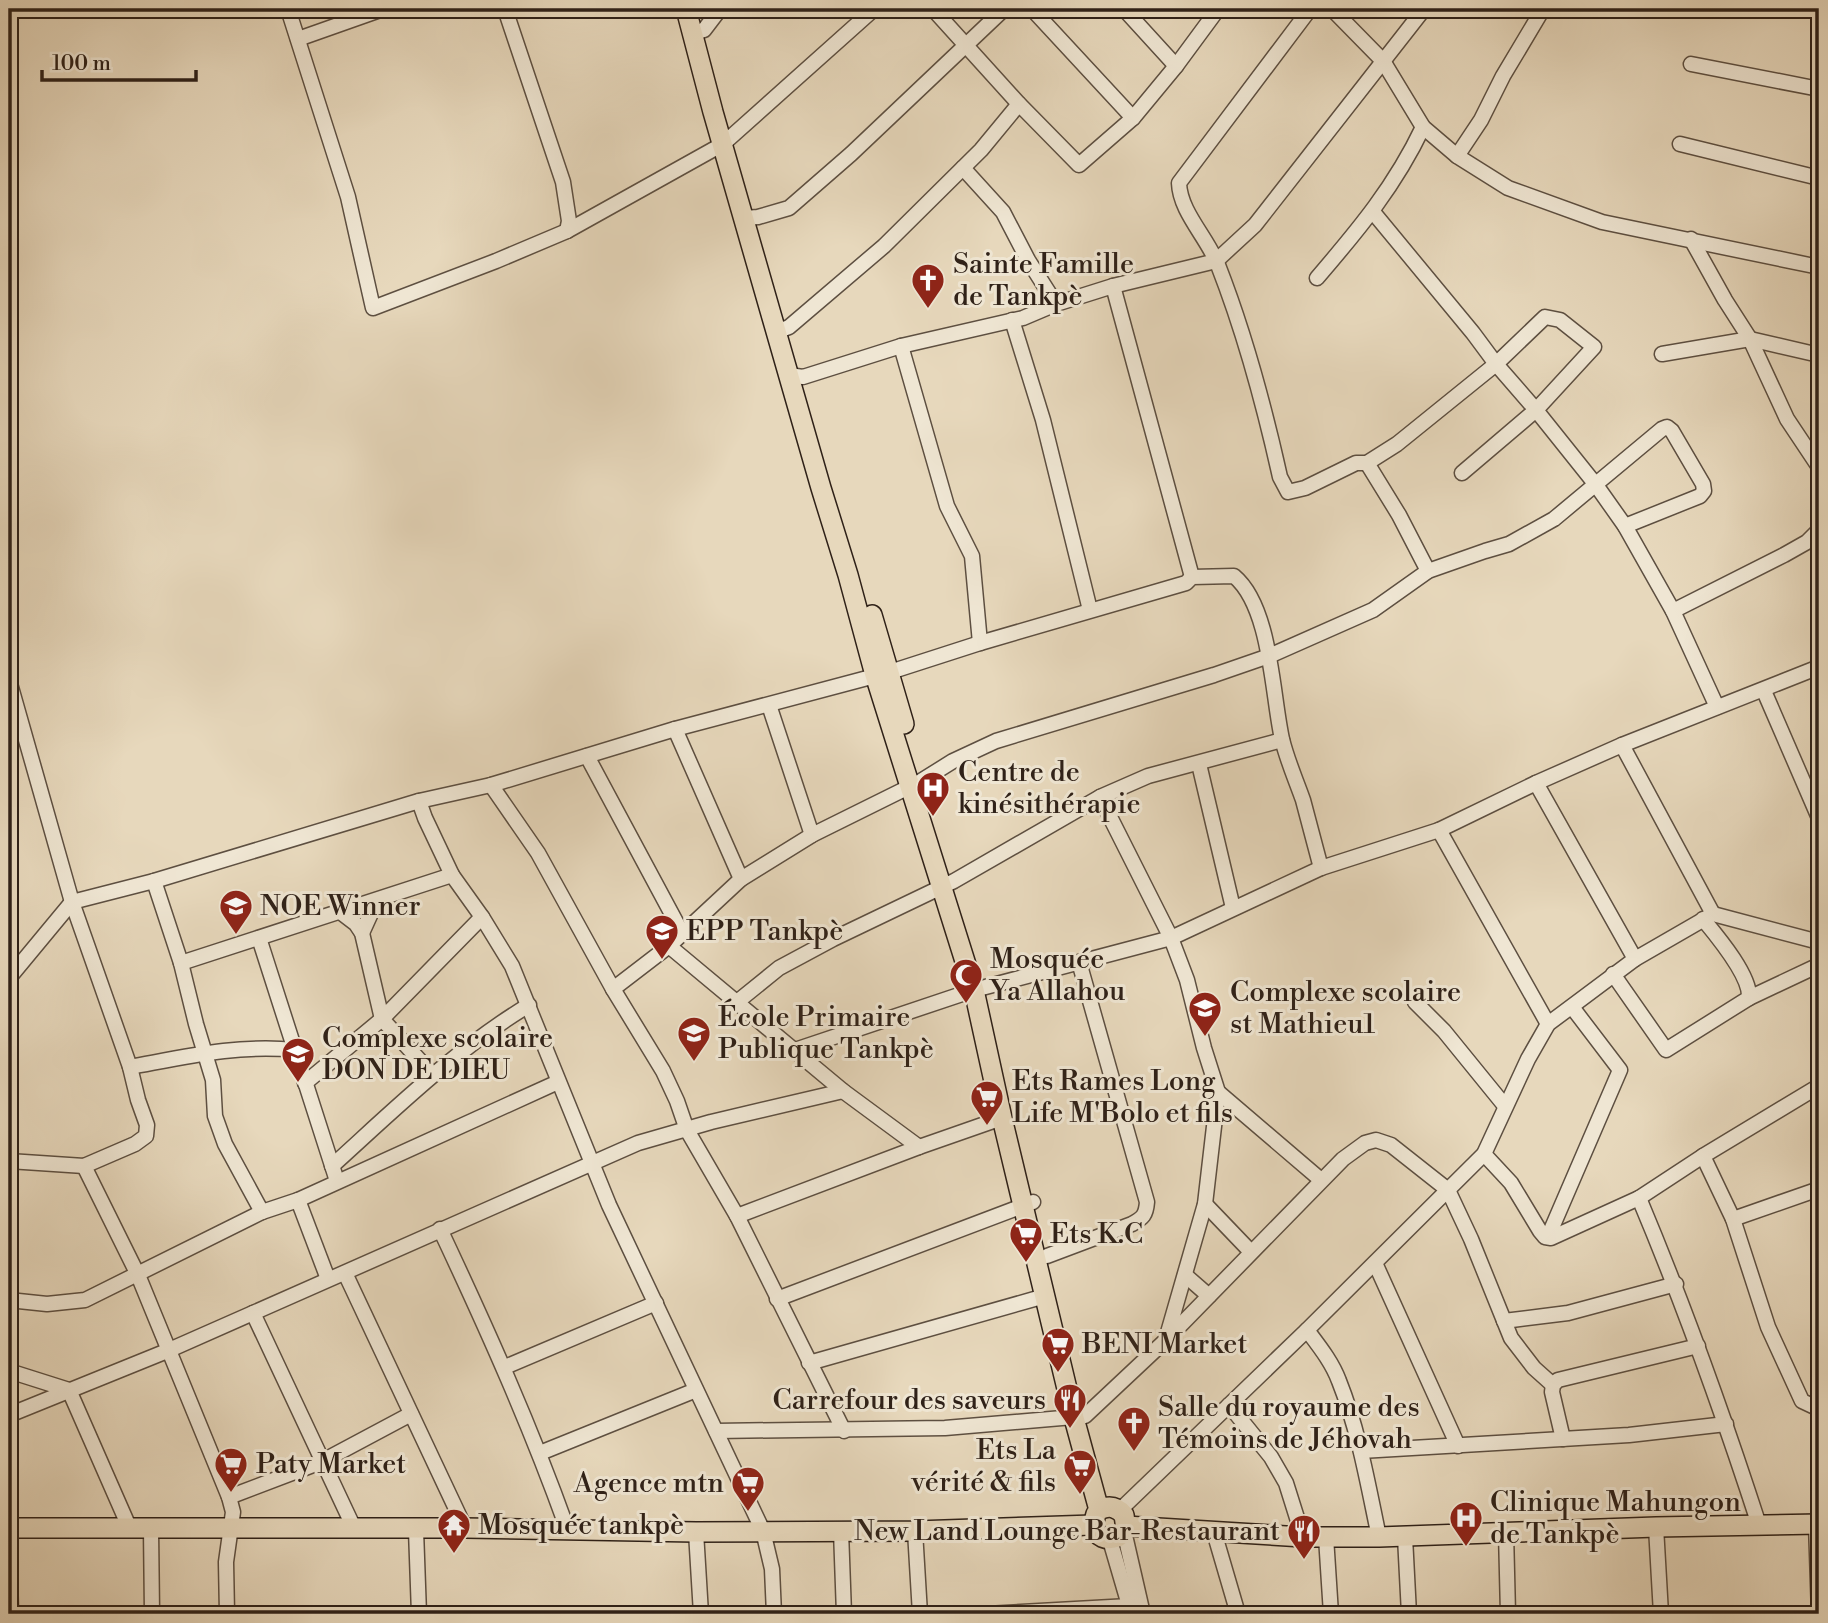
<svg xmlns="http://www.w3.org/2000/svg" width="1828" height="1623" viewBox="0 0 1828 1623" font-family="'Libre Bodoni',serif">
<rect width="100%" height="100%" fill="#e7d8bc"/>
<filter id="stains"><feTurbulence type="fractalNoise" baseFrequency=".00286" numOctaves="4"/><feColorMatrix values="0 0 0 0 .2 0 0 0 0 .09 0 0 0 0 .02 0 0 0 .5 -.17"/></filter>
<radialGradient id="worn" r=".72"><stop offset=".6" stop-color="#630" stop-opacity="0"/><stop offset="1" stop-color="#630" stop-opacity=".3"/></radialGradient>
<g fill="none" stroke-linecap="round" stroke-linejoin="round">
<defs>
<g id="minor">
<polyline points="288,9 348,197 373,308 496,261 567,231 723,144 874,9"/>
<polyline points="505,9 563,182 569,221 567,231"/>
<polyline points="933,9 1019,104 1079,165 1133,118 1176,66 1218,9"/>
<polyline points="1032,9 1133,118"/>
<polyline points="1124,9 1176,66"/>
<path d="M1310,9L1179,183C1180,212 1207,237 1218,265C1245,334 1264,405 1280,477L1288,492L1305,488L1356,463H1367L1397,444L1496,364L1545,317L1560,320L1594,347L1536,410L1462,473"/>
<polyline points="1332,9 1383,61 1423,127 1457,156 1508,188 1602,222 1819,267"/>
<polyline points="693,33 704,30 720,9"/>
<polyline points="298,39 383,9"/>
<polyline points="1691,64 1819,89"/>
<polyline points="1680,144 1819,178"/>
<polyline points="1457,156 1481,120 1503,76 1543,9"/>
<polyline points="963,168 1003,212 1028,260 1056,304"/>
<polyline points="1373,212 1473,333 1496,364 1536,410 1596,485 1625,526 1673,611 1717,707"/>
<polyline points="745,218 758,217 789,208 851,154 1004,9"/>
<polyline points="1691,239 1725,300 1750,339 1787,419 1819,467"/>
<path d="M1317,278C1359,229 1395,186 1423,127"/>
<polyline points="1113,286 1192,577"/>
<polyline points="1012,320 1043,420 1090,610"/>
<polyline points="776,332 789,327 884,246 981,150 1019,104"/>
<polyline points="901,346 947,506 972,556 980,643"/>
<polyline points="1662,354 1750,339 1819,355"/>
<polyline points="789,375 803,377 901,346 1023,318 1056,304 1113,286 1216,261 1255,225 1424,9"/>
<polyline points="1367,463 1399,515 1428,571"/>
<polyline points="1673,611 1784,555 1807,542 1819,530"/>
<polyline points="9,680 72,902 130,1067 138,1100 147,1125 146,1136 135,1144 84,1166 9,1161"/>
<polyline points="1764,691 1819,818"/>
<polyline points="769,705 812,835"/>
<polyline points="675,729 741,879"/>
<polyline points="1622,745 1713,914"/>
<polyline points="587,756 682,933"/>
<polyline points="1199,764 1233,908"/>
<polyline points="1536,783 1635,959"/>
<polyline points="491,785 538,853 613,989 663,1071 677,1101 687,1130 737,1216 844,1431"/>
<polyline points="1100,797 1171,938 1187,980 1204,1048 1218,1092 1205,1204 1167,1336"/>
<polyline points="1439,830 1548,1024"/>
<polyline points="154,881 181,963 196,1024 213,1080 215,1116 225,1144 262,1212"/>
<polyline points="339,911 356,924 362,933 382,1019 433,1075"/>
<polyline points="482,917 512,966 609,1205 763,1531 772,1569 774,1614"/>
<polyline points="362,933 377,900"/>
<polyline points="259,938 337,1181"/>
<polyline points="669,946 843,1091 919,1147"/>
<polyline points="181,963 452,875"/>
<path d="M1613,974L1666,1050L1749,998C1751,976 1717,936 1703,919"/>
<path d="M9,978L72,902L154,881L419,801L491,785L675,729L890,672L980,643L1186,583L1192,577L1234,576C1271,607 1272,694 1282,739C1287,760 1296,780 1303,800C1309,823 1315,846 1321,868"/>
<polyline points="613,989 669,946 741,879 812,835 921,781 953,761 996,741 1214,675 1269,656 1373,610 1428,571 1485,551 1509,544 1554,519 1662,429 1667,427 1672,431 1703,484 1704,491 1700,496 1625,526"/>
<polyline points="1749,998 1819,965"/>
<polyline points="737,1002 779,968 833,939 954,881 1100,797 1148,776 1282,740"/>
<polyline points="1415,1002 1444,1031 1505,1106"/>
<polyline points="795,1050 974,990 1171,938 1321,868 1439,830 1536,783 1622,745 1819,667"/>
<path d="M130,1067C185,1057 239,1044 295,1050"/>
<polyline points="305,1083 382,1019 482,917 452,875 425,818 419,801"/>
<polyline points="1218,1092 1321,1180"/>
<polyline points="1484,1154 1511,1183 1540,1231 1545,1237 1551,1238 1639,1198 1703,1156 1819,1086"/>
<polyline points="1703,1156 1733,1219 1768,1327 1802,1401 1819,1409"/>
<polyline points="84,1166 138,1275 229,1497 233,1512 226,1562 227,1614"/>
<path d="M332,1166C395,1109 456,1049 529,1005"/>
<path d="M1639,1198C1684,1305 1723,1414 1759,1525"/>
<polyline points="298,1200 328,1279"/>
<polyline points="1205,1204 1251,1252"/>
<polyline points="737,1216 919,1147 1002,1118"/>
<polyline points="1733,1219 1819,1189"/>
<path d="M440,1229C487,1329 531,1427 568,1531"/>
<polyline points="1548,1237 1620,1070 1572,1007"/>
<path d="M1047,1256L1132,1224C1143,1218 1146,1215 1147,1202L1079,962"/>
<polyline points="1375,1263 1458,1446"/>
<polyline points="345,1273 465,1528"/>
<polyline points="1185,1275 1209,1296"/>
<polyline points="777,1299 1033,1202"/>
<polyline points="9,1300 47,1304 85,1300 262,1212 298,1200 558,1082"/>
<polyline points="253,1313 354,1528"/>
<polyline points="1504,1321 1568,1313 1676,1284"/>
<path d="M1307,1330C1319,1346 1332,1362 1339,1381C1359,1431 1368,1485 1379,1537"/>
<polyline points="809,1363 1045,1296"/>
<polyline points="505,1367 656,1303"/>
<polyline points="9,1371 69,1390 130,1529"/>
<polyline points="1229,1405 1271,1457 1286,1483 1303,1537"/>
<polyline points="9,1415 167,1351 638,1143 711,1122 843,1091"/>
<polyline points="716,1431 945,1428 1085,1416 1166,1340 1343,1159 1365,1143 1376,1140 1391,1145 1448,1190 1471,1239 1511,1338 1534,1368 1553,1385"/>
<polyline points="1563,1439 1552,1392 1553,1385 1558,1380 1698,1346"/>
<polyline points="1361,1451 1629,1435 1726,1424"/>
<polyline points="540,1453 696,1390"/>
<polyline points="229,1497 321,1462 411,1414"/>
<polyline points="1120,1510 1307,1330 1484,1154 1528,1059 1548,1024 1635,959 1713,914 1819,942"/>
<polyline points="1816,1524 1819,1614"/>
<polyline points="1656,1527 1661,1614"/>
<polyline points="151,1529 152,1614"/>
<polyline points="416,1530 419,1614"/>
<polyline points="841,1531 844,1614"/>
<polyline points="915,1531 920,1614"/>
<polyline points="1124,1531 1143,1614"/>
<polyline points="696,1532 701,1614"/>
<polyline points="1214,1532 1238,1614"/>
<polyline points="1506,1532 1508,1614"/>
<polyline points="1326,1537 1331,1614"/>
<polyline points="1405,1537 1409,1614"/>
<polyline points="1110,1540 1131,1612"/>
<polyline points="9,1541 11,1614"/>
<polyline points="987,1614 1129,1606"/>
</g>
<g id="major">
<path d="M686,9L713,112L821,488L848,575L875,675L974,990L1002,1118L1074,1418L1099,1510L1096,1514L1093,1525C1097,1538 1106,1541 1118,1537L1126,1529L1124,1515C1117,1507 1109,1505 1099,1510"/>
<polyline points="872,615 904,724"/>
<polyline points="1126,1526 1303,1537 1379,1537 1656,1527 1819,1524"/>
<polyline points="9,1528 465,1528 696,1532 915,1531 1093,1525"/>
</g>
</defs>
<use href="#minor" stroke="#5d4f41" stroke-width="17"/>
<use href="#major" stroke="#2f2118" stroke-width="22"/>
<use href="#minor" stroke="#efe6d3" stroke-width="14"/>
<use href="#major" stroke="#e7d8bc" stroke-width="19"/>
</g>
<defs>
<symbol id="church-pin" viewBox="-11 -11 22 30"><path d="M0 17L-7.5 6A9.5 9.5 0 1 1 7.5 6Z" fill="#8f2418" stroke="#efe6d3"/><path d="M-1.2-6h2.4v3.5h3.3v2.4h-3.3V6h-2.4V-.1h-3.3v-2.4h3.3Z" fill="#fff"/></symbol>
<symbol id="hospital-pin" viewBox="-11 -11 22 30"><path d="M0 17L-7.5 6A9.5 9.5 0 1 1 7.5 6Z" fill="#8f2418" stroke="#efe6d3"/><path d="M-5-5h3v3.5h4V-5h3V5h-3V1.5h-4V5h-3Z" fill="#fff"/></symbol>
<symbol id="school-pin" viewBox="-11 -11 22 30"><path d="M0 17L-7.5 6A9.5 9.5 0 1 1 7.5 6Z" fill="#8f2418" stroke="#efe6d3"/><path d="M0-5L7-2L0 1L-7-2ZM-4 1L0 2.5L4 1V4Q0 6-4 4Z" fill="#fff"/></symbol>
<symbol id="mosque-pin" viewBox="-11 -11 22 30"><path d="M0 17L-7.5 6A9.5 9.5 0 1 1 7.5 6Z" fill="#8f2418" stroke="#efe6d3"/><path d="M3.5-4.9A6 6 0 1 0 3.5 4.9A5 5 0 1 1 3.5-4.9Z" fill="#fff"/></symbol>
<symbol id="supermarket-pin" viewBox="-11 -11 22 30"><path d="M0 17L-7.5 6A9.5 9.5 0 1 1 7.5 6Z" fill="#8f2418" stroke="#efe6d3"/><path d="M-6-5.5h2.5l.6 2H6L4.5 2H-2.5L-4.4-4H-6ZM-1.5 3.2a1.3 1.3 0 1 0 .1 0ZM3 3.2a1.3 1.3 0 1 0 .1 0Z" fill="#fff"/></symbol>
<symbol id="restaurant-pin" viewBox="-11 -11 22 30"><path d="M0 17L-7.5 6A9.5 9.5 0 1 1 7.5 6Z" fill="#8f2418" stroke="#efe6d3"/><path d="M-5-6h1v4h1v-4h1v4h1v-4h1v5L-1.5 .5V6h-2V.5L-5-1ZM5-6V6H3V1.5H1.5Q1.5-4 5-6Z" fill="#fff"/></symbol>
<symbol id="temple-pin" viewBox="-11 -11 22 30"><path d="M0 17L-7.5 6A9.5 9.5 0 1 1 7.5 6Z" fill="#8f2418" stroke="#efe6d3"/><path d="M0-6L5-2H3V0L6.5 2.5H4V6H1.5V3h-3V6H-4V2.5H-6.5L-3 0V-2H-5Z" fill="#fff"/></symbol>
</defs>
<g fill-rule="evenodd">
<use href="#church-pin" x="909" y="261" width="38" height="52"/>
<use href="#hospital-pin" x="914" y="769" width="38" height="52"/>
<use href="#school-pin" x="217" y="887" width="38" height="52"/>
<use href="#school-pin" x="643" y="912" width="38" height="52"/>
<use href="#mosque-pin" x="947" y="956" width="38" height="52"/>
<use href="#school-pin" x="1186" y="989" width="38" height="52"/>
<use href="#school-pin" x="675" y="1014" width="38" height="52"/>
<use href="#school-pin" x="279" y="1035" width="38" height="52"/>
<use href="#supermarket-pin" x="968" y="1078" width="38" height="52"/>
<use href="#supermarket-pin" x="1007" y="1215" width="38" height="52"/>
<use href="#supermarket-pin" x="1039" y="1325" width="38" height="52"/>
<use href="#restaurant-pin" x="1051" y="1381" width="38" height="52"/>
<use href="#church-pin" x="1115" y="1404" width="38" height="52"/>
<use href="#supermarket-pin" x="212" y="1445" width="38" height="52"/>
<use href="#supermarket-pin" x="1061" y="1447" width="38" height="52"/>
<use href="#supermarket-pin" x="729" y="1464" width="38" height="52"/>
<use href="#hospital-pin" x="1447" y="1499" width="38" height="52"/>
<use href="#temple-pin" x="435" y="1506" width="38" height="52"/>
<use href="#restaurant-pin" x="1285" y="1512" width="38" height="52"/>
</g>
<g text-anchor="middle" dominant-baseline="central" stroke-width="6" stroke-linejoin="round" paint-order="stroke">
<g font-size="28" fill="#2f2118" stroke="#efe6d3" text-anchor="start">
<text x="953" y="264">Sainte Famille<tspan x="953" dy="32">de Tankpè</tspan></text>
<text x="958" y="772">Centre de<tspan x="958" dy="32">kinésithérapie</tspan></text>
<text x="260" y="906">NOE Winner</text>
<text x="686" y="931">EPP Tankpè</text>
<text x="990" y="959">Mosquée<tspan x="990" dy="32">Ya Allahou</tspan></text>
<text x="1230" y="992">Complexe scolaire<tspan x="1230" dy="32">st Mathieu1</tspan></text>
<text x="718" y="1017">École Primaire<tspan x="718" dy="32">Publique Tankpè</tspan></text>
<text x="322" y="1038">Complexe scolaire<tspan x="322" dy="32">DON DE DIEU</tspan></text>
<text x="1012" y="1081">Ets Rames Long<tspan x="1012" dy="32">Life M'Bolo et fils</tspan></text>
<text x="1050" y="1234">Ets K.C</text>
<text x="1082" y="1344">BENI Market</text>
<text x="1046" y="1400" text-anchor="end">Carrefour des saveurs</text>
<text x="1158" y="1407">Salle du royaume des<tspan x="1158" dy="32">Témoins de Jéhovah</tspan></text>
<text x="1056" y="1450" text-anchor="end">Ets La<tspan x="1056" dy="32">vérité &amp; fils</tspan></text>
<text x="256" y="1464">Paty Market</text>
<text x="724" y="1483" text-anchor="end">Agence mtn</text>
<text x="1490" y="1502">Clinique Mahungon<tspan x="1490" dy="32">de Tankpè</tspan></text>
<text x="478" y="1525">Mosquée tankpè</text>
<text x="1280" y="1531" text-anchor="end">New Land Lounge Bar-Restaurant</text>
</g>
</g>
<rect width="1828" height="1623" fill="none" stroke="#e7d8bc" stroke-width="35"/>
<rect x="10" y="10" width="1807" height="1602" fill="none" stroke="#2f2118" stroke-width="3.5"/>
<rect x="18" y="18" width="1793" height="1588" fill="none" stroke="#2f2118" stroke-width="2"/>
<path d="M42 70v10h154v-10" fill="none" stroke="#2f2118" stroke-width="3.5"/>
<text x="52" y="70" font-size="21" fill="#2f2118" stroke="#efe6d3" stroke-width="5" paint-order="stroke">100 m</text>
<rect width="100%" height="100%" filter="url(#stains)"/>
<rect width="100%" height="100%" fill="url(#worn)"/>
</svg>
